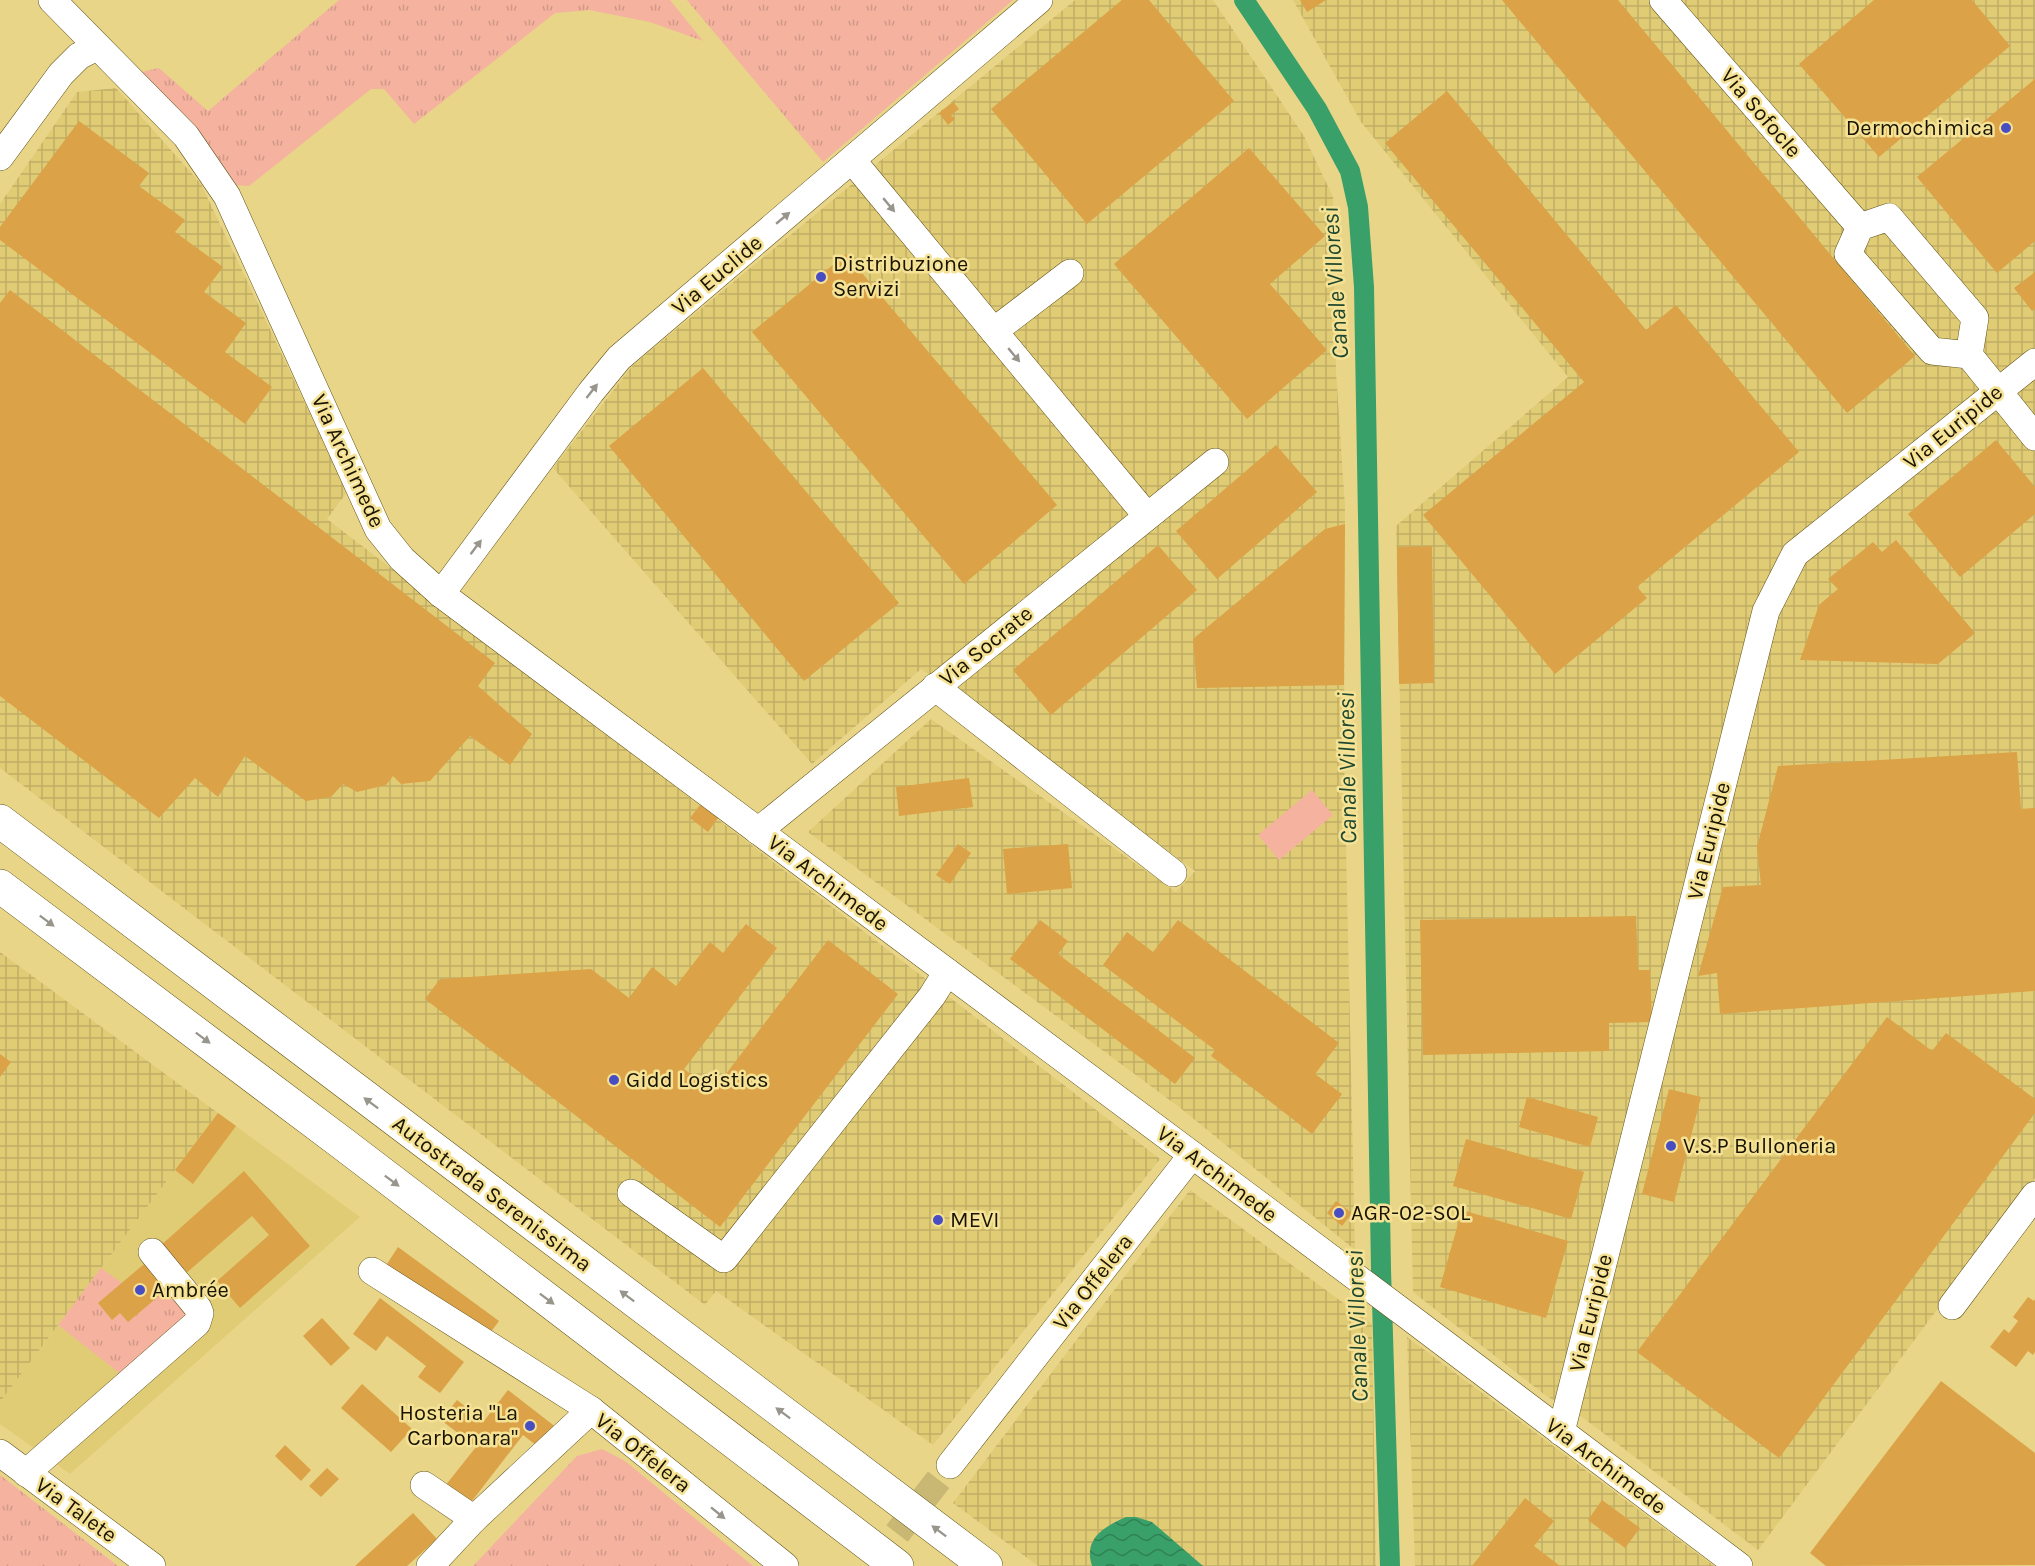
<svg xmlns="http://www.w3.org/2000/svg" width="2035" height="1566" viewBox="0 0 2035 1566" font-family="Karla,sans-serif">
<defs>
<pattern id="industrial-grid" width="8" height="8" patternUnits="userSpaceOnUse" patternTransform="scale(1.5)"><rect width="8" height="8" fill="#e1cc76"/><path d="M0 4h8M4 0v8" fill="none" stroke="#c0ae64"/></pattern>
<pattern id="grass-tufts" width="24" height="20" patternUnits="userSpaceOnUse" patternTransform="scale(1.5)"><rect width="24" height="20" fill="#f4b29f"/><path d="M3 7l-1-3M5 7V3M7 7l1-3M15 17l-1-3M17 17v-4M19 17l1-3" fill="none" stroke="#d19887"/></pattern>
<pattern id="water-waves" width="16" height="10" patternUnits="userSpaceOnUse" patternTransform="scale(1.5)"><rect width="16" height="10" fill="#3aa069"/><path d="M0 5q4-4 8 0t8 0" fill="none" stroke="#308154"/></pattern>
</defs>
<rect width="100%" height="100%" fill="#e8d588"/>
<polygon fill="#e1cc76" points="218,1113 360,1217 70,1474 0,1424 0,1402"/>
<g fill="url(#industrial-grid)">
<polygon points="1075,0 1213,0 1304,136 1333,197 1336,371 1345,506 1344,755 1355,1250 1179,1107 808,832 931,719 1176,892 1195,871 921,669 812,764 553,468 633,365"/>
<polygon points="1293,0 2035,0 2035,1178 1758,1550 1582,1417 1545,1395 1413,1292 1396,526 1568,377 1361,122"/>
<polygon points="116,88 201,184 347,492 327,519 1160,1159 933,1445 716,1291 705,1305 0,768 0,204 77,92"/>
<polygon points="0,952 218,1113 0,1402"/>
<polygon points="1190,1190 1372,1324 1376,1566 1038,1566 953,1503"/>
<polygon points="1407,1337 1714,1566 1415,1566"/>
</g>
<g fill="url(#grass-tufts)">
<polygon points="339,0 670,0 703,41 650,22 589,10 555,13 414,124 384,89 371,89 249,186 234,185 138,73 159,68 208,111"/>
<polygon points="687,0 1013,0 823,162"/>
<polygon points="101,1268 122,1283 98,1303 112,1320 120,1313 128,1322 169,1287 188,1314 122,1375 58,1325"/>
<polygon points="602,1449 625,1461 753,1566 473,1566 577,1456"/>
<polygon points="0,1475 118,1566 0,1566"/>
</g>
<polygon fill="#f4b29f" points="1312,790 1333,815 1279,860 1258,835"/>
<path fill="url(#water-waves)" d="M1126,1517H1136L1152,1522L1203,1566H1092C1083,1538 1104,1527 1126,1517Z"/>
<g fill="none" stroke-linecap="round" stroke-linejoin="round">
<polyline stroke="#3aa069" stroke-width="20" points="1244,0 1317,109 1350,171 1358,207 1364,287 1381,1269 1390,1566"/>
</g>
<g fill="#dba247">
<polygon points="1122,0 1149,0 1234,101 1087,224 991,109"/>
<polygon points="1300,0 1326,0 1307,12"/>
<polygon points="1502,0 1618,0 1915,356 1847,413"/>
<polygon points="1874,0 1972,0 2010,46 1879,157 1799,64"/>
<polygon points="2035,79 2035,241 1997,273 1917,177"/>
<polygon points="1447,91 1646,330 1676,305 1799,452 1637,587 1647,598 1555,674 1423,515 1584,382 1385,143"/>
<polygon points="953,102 959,109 951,115 955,119 948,125 939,113"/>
<polygon points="79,121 149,173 139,186 185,220 175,232 223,267 204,292 246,323 225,352 272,387 245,424 0,240 0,227"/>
<polygon points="1249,148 1325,236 1270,284 1327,350 1247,419 1114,264"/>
<polygon points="846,254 1057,505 964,584 752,332"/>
<polygon points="2035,272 2035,309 2032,311 2014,288"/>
<polygon points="10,290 495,663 478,686 532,734 510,765 470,736 430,781 401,784 393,776 386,785 357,792 343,784 331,797 306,801 245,756 218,797 195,778 159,818 0,696 0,303"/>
<polygon points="703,368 899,603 804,681 609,446"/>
<polygon points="1996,440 2035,487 2035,514 1960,577 1908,514"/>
<polygon points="1276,445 1317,492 1217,579 1176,531"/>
<polygon points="1345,524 1344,685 1197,688 1193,639 1325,529"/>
<polygon points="1896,540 1975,633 1938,664 1800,660 1819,605 1838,589 1828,579 1873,542 1882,552"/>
<polygon points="1158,545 1197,590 1051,715 1013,670"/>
<polygon points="1432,546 1434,683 1399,684 1397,547"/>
<polygon points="2017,752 2021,809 2035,808 2035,991 1720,1014 1717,973 1698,976 1723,887 1761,885 1757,847 1778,766"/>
<polygon points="969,778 973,807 899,816 896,787"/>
<polygon points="700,805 718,818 708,832 690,818"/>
<polygon points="958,844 971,853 950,884 936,875"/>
<polygon points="1068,844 1072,888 1007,894 1003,849"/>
<polygon points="1636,916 1638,970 1650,970 1652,1022 1609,1023 1609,1051 1423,1055 1420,920"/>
<polygon points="1040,920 1068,941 1058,954 1195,1058 1175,1084 1010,959"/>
<polygon points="1178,920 1339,1043 1315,1074 1342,1094 1312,1134 1211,1056 1215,1050 1103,965 1127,932 1153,952"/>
<polygon points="746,924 777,948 684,1069 713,1091 828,940 898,994 720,1227 425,999 440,979 591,969 629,998 652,967 676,986 710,942 723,953"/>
<polygon points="1887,1017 1932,1051 1946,1033 2035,1099 2035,1113 1779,1458 1637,1352"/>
<polygon points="0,1054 11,1062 0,1077"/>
<polygon points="1669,1089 1701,1097 1674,1202 1642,1194"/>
<polygon points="1527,1097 1598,1117 1590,1147 1519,1127"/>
<polygon points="218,1113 236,1126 193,1184 175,1170"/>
<polygon points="1466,1139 1584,1172 1571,1219 1453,1186"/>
<polygon points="244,1171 310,1246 240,1308 217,1281 269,1235 252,1216 184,1275 159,1247"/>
<polygon points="1336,1201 1352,1213 1342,1226 1327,1213"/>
<polygon points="1462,1210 1568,1241 1546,1318 1440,1287"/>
<polygon points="398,1247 499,1321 487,1337 387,1264"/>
<polygon points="150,1259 172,1285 128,1322 120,1313 112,1320 98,1303"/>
<polygon points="2028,1297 2034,1301 2035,1299 2035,1352 2033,1355 2028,1351 2016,1367 1990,1347 2004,1329 2009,1333 2018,1321 2013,1317"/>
<polygon points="380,1298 464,1362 440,1393 418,1377 426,1366 387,1336 376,1351 353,1334"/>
<polygon points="322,1318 350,1348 331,1366 303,1336"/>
<polygon points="1941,1381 2035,1453 2035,1565 1826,1566 1810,1553"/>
<polygon points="362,1384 412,1429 391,1452 341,1408"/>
<polygon points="508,1390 557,1428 541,1449 523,1435 465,1510 441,1491 476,1447 441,1420 457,1400 484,1421"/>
<polygon points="285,1445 311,1470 301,1481 275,1456"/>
<polygon points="327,1468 339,1479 321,1497 309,1486"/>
<polygon points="1525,1498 1554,1521 1534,1546 1560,1566 1472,1566"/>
<polygon points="1602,1500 1640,1528 1625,1548 1588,1520"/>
<polygon points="413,1513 437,1539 407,1566 355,1566"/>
</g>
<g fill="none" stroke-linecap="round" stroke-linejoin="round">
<polyline stroke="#c9b874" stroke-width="27" stroke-dasharray="27 14" stroke-linecap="butt" points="872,1566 950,1465"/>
<defs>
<g id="minor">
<polyline points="52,0 186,136 227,196 378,529 402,559 441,594 1408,1316 1739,1566"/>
<polyline points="1663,0 1860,227"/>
<polyline points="0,157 61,74 79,56 97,47"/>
<polyline points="852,160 1147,516"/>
<polyline points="994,331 1070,273"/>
<polyline points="1969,355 1932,351 1848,254 1860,227 1889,217 1975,318 1969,355 2035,437"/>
<polyline points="441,594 591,392 619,358 1039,0"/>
<polyline points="935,687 1173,873"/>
<polyline points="758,831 1215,462"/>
<polyline points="631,1193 724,1259 932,996 947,972"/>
<polyline points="372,1271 591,1410 785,1566"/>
<polyline points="1952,1306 2035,1195"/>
<polyline points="1561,1432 1766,611 1795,554 2035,362"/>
<polyline points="0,1453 152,1566"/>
<polyline points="950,1465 1192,1155"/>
<polyline points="26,1473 197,1323 200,1313 198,1308 152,1252"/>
<polyline points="424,1485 474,1519"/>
<polyline points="430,1566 474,1519 591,1410"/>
</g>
<g id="highway">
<polyline points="0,821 986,1566"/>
<polyline points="0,886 342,1143 897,1566"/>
</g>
</defs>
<use href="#minor" stroke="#615318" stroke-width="28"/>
<use href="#highway" stroke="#615318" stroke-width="34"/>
<use href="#minor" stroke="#fff" stroke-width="27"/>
<use href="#highway" stroke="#fff" stroke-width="33"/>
</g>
<defs><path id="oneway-solid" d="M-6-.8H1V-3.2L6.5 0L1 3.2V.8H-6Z" transform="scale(1.5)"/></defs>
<g fill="#98958c">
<use href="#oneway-solid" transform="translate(889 205) rotate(50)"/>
<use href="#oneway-solid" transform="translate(783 218) rotate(-40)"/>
<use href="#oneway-solid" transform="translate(1014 355) rotate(50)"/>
<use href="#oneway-solid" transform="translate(592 391) rotate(-52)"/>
<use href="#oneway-solid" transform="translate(476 547) rotate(-53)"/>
<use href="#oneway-solid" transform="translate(47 921) rotate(37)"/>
<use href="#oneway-solid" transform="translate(203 1038) rotate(37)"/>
<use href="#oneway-solid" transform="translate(371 1103) rotate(-143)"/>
<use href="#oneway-solid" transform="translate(392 1181) rotate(37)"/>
<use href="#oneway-solid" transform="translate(627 1296) rotate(-143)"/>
<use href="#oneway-solid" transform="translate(547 1299) rotate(37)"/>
<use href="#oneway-solid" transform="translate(783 1413) rotate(-143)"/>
<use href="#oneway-solid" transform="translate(718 1513) rotate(39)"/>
<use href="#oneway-solid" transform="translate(939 1531) rotate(-143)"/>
</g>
<g fill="#494dc2" stroke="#f5e295" stroke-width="2">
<circle cx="2006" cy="128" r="6"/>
<circle cx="821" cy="277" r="6"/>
<circle cx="614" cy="1080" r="6"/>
<circle cx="1671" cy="1146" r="6"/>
<circle cx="1339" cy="1213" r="6"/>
<circle cx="938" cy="1220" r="6"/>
<circle cx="140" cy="1290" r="6"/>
<circle cx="530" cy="1426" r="6"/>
</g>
<g text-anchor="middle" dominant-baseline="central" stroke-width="5" stroke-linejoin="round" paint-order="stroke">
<g font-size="22" fill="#191400" stroke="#f5e295">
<text transform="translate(1761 113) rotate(49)">Via Sofocle</text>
<text transform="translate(717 275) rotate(-40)">Via Euclide</text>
<text transform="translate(1953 427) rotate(-39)">Via Euripide</text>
<text transform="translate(348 461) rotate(65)">Via Archimede</text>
<text transform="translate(986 646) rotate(-39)">Via Socrate</text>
<text transform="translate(1709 841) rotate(-76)">Via Euripide</text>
<text transform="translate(828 883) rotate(37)">Via Archimede</text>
<text transform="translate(1217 1174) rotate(37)">Via Archimede</text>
<text transform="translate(492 1194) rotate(37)">Autostrada Serenissima</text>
<text transform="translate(1093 1282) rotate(-52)">Via Offelera</text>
<text transform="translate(1591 1313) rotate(-76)">Via Euripide</text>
<text transform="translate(643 1453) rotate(38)">Via Offelera</text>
<text transform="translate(1606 1466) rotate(37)">Via Archimede</text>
<text transform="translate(76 1510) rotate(36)">Via Talete</text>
</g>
<g font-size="22" fill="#191400" stroke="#f5e295" text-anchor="start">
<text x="1994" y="128" text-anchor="end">Dermochimica</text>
<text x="833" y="264">Distribuzione<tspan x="833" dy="25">Servizi</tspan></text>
<text x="626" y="1080">Gidd Logistics</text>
<text x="1683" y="1146">V.S.P Bulloneria</text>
<text x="1351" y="1213">AGR-02-SOL</text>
<text x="950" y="1220">MEVI</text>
<text x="152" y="1290">Ambrée</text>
<text x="518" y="1413" text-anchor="end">Hosteria "La<tspan x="518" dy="25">Carbonara"</tspan></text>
</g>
<g font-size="24" font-style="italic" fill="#1e472f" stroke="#f5e295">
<text transform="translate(1335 283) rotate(-94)">Canale Villoresi</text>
<text transform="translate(1347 768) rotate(-91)">Canale Villoresi</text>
<text transform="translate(1357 1326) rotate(-92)">Canale Villoresi</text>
</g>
</g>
</svg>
